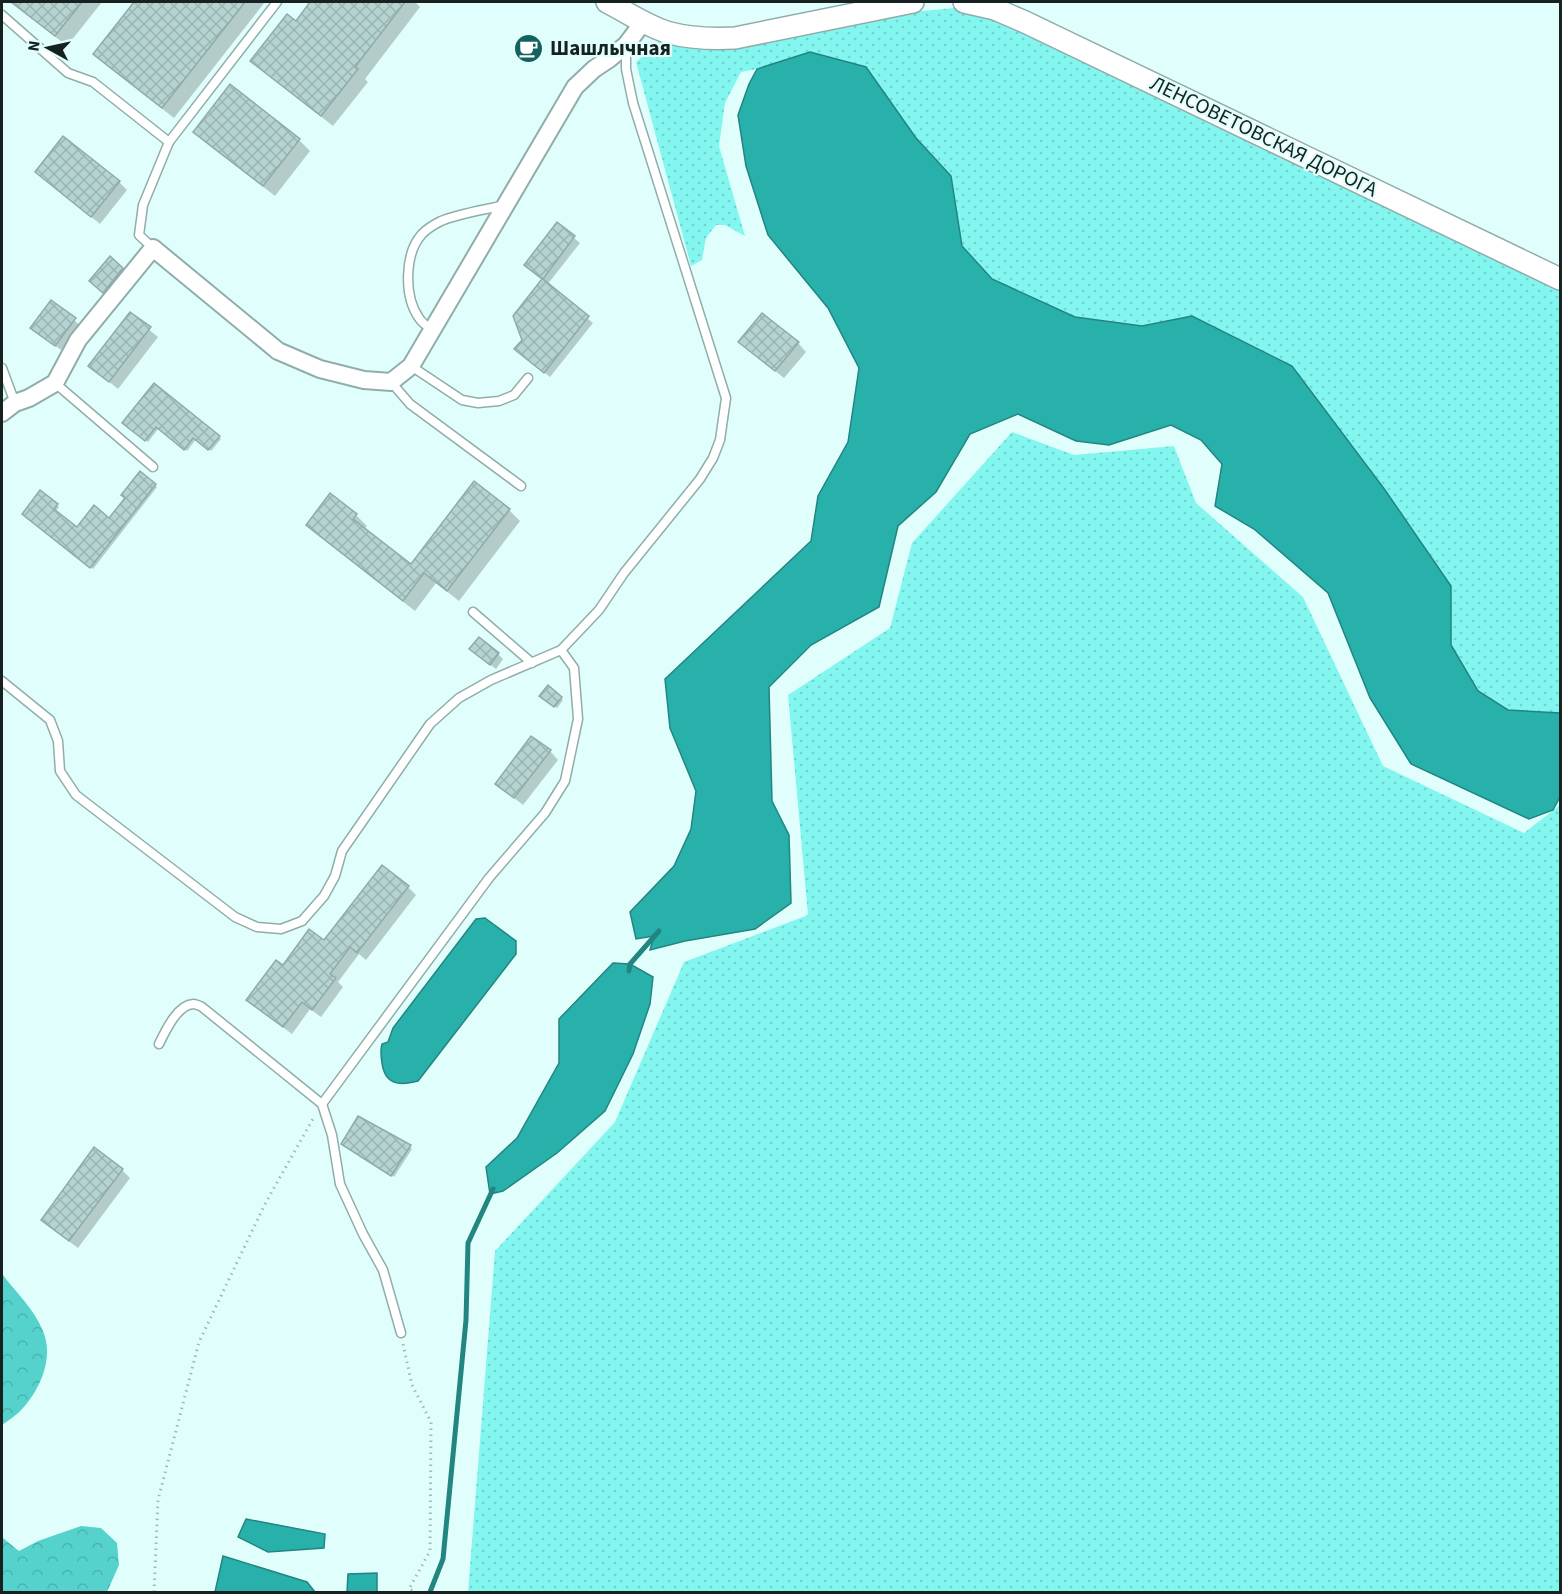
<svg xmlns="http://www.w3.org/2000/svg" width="1562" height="1594" viewBox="0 0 1562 1594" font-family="'Source Sans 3',sans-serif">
<defs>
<pattern id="grass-dots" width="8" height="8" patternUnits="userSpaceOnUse" patternTransform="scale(1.5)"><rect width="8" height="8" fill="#84f6f0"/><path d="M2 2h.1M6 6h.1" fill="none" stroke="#71d3ce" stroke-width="1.8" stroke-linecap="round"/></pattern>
<pattern id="forest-crowns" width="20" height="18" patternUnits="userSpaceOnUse" patternTransform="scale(1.5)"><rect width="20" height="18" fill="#55d2cc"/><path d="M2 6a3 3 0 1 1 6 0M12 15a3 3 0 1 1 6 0" fill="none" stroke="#49b4af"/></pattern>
<pattern id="building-cross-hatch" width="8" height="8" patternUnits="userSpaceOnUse" patternTransform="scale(1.5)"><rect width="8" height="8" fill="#b5d3d1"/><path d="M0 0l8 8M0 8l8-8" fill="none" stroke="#9bb5b3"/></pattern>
</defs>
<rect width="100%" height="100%" fill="#e0fffc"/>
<g fill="url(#grass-dots)">
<polygon points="954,8 984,16 1028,34 1210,124 1560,289 1560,713 1508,710 1478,691 1451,645 1451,586 1385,490 1292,366 1192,316 1142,326 1075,317 992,279 962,247 951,176 916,138 866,67 810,52 757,69 741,72 725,103 719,146 745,236 725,225 716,225 706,238 702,260 691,266 636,62 658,42 700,48 738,48 911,12"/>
<polygon points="1012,432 1074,455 1174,446 1196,503 1303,597 1383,766 1524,833 1560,805 1560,1592 468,1592 495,1251 615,1122 684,962 808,915 788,695 890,628 912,543"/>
</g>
<g fill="url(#forest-crowns)">
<path d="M2,1274C16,1292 34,1309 43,1331C54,1357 41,1388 23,1408C17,1415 9,1420 2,1425Z"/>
<polygon points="81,1526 101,1528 117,1543 119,1565 107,1592 2,1592 2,1532 3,1538 19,1551 38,1541"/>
</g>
<g fill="#28b0ab" stroke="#238581" stroke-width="1.5">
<polygon points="810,52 866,67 916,138 951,176 962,246 992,279 1075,317 1142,326 1192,316 1292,366 1385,490 1451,586 1451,645 1478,691 1508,710 1560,713 1560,797 1553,810 1529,819 1411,764 1370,698 1328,593 1254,529 1215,506 1222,464 1201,440 1171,425 1109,445 1076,441 1018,414 970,434 936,492 898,526 879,607 811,645 769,687 772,801 789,835 791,903 755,929 685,941 650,950 654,936 636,939 630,912 674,866 691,829 696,791 670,728 665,679 811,541 818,496 848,442 859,368 828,308 768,235 746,166 738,115 749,84 757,69"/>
<path d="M485,918L516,941V954L418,1081C399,1086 385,1085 382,1063C381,1056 380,1050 382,1044L388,1042L393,1028L476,919Z"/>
<polygon points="613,963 630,964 653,977 650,1004 633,1054 605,1111 557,1153 503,1191 490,1194 486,1167 517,1138 559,1063 559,1019"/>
<polygon points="246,1519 325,1534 324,1548 268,1552 238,1537"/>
<polygon points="223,1556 307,1582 315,1592 215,1592"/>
<polygon points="377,1573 377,1592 347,1592 348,1574"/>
</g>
<g fill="#0003">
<polygon points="17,2 102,2 67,46 26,14 15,3"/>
<polygon points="135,2 265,2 174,118 106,65 95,54"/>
<polygon points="312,2 415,2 420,7 365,79 368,82 333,126 264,72 252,61 296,23"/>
<polygon points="195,131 299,140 310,151 275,196 206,143"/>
<polygon points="37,172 119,182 127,190 100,224"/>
<polygon points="557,224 580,243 547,285 593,323 550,377 522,354 523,340 544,280 531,271"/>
<polygon points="110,258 128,274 109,297 96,286"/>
<polygon points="51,302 80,325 61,350 37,333"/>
<polygon points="130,314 158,337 118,389 90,366"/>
<polygon points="798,343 806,352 784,378 749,350"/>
<polygon points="154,385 221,439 211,451 196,439 187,451 159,428 148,442 124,423"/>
<polygon points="140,473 157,487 93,569 26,516 40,492 59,507 55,512 77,529 110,520 127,498"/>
<polygon points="509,510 520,521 459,601 436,583 415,611 319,536 308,525 356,515 367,526 364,529 412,566"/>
<polygon points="477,654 498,654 503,659 496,669"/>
<polygon points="548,687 563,700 557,708 543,698"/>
<polygon points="550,751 558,760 523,805 497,784"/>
<polygon points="408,887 416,895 366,960 359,954 338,982 343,987 321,1017 310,1009 292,1034 257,1008 283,967 325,942"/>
<polygon points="345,1146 410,1147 412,1149 394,1177"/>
<polygon points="122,1170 130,1178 78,1248 51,1228 43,1220"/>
</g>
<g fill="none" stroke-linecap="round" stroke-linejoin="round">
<g stroke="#238581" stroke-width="5">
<polyline points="629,971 630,964 659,931"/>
<polyline points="430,1592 443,1559 466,1320 468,1243 493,1189"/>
</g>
</g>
<g fill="url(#building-cross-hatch)" stroke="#8faba9" stroke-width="1.5">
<polygon points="11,2 82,2 55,36"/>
<polygon points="134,2 245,2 162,108 93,54"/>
<polygon points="310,2 405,2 355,67 358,69 321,116 250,61 287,14 296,21"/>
<polygon points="230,84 300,139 263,186 193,132"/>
<polygon points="63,136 120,181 91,217 35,172"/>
<polygon points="557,222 575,236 543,279 589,316 544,373 514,349 522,340 513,316 542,279 524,265"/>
<polygon points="110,256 123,268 103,293 89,281"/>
<polygon points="51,300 76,318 55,346 30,328"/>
<polygon points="130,312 151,327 109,382 88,366"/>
<polygon points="762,313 799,342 775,371 738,342"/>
<polygon points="154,383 220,436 208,450 193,438 184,450 156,427 145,441 122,423"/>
<polygon points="140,471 156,484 90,568 22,514 40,490 58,504 54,509 77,527 94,505 109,518 125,498 121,495"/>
<polygon points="474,481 510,509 447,591 424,573 403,601 306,525 330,493 357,514 353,519 411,564"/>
<polygon points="479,637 499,653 490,665 469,649"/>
<polygon points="548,685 562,697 554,707 539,696"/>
<polygon points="531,736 551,750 514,798 495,784"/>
<polygon points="382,865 409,886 357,953 350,947 330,974 336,978 312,1010 302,1002 283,1027 246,1000 276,960 283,965 309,929 324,940"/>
<polygon points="358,1116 411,1145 391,1176 341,1144"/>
<polygon points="94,1147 123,1169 69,1241 41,1220"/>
</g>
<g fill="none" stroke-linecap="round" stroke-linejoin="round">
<defs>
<g id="service">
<polyline points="2,15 68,73 93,82 169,142"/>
<polyline points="153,248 139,235 143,205 169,142 277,2"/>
<path d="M433,330C428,327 422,323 419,318C404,297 404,254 422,234C426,230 435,224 441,221C461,213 484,210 505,205"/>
<polyline points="411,366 462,400 478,403 499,401 514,395 528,378"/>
<polyline points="2,368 15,403"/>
<polyline points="391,382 410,404 521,486"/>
<polyline points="55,383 153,467"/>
<polyline points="473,612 532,663"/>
<polyline points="2,681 50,720 58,741 60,771 76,795 235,917 257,927 281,929 302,921 324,896 335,876 342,851 430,724 459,698 491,680 561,650 599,610 624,573 700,479 713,458 720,440 726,398 633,103 626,69 626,46"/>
<path d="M159,1044C165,1032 177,1005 193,1004C195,1004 201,1006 202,1007L322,1104L332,1135L340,1184L363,1234L383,1270L401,1333"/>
<polyline points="322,1104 489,878 545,813 565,781 578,719 574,668 561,650"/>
</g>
<polyline id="minor" points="2,413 15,403 29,398 55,383 78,340 153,248 278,351 320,369 364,380 391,382 411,366 575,87 594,69 609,59 626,45 644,21"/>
<g id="tertiary">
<path d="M607,2C627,12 648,27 670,33C692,39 713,39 735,38L913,2"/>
<polyline points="964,2 995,9 1025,22 1560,279"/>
</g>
</defs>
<use href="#service" stroke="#90adab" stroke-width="11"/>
<use href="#minor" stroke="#90adab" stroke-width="20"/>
<use href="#tertiary" stroke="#90adab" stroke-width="24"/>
<g stroke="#a1b9b7" stroke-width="3" stroke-dasharray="1.5 4.5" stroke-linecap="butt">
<polyline points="403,1344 412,1385 431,1422 430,1551 409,1589 415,1592"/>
<polyline points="154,1592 158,1500 199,1342 265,1204 314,1117"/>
</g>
<use href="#service" stroke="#fff" stroke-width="8"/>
<use href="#minor" stroke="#fff" stroke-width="16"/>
<use href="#tertiary" stroke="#fff" stroke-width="21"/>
</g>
<defs>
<symbol id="cafe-disc" viewBox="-11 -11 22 22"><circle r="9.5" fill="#13625f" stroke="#e0fffc"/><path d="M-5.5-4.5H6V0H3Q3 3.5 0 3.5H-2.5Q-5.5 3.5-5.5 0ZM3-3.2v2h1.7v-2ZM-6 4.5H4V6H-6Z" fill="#fff"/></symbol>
</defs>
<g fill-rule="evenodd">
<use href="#cafe-disc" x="512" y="32" width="33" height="33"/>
</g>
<g text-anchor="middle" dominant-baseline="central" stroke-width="4.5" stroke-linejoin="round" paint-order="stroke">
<g font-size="21" font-weight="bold" fill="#162120" stroke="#e0fffc" text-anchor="start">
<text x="550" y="48">Шашлычная</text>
</g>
<g font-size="21" fill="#162120" stroke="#e0fffc">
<text transform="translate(1264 136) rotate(26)">ЛЕНСОВЕТОВСКАЯ ДОРОГА</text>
</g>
</g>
<rect width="1562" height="1594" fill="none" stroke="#162120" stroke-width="6"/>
<g transform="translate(48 48) rotate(278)" stroke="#e0fffc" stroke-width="4.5" paint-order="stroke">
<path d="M0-4.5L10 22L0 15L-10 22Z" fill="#162120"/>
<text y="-9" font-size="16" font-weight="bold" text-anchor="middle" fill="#162120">N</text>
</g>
</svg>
